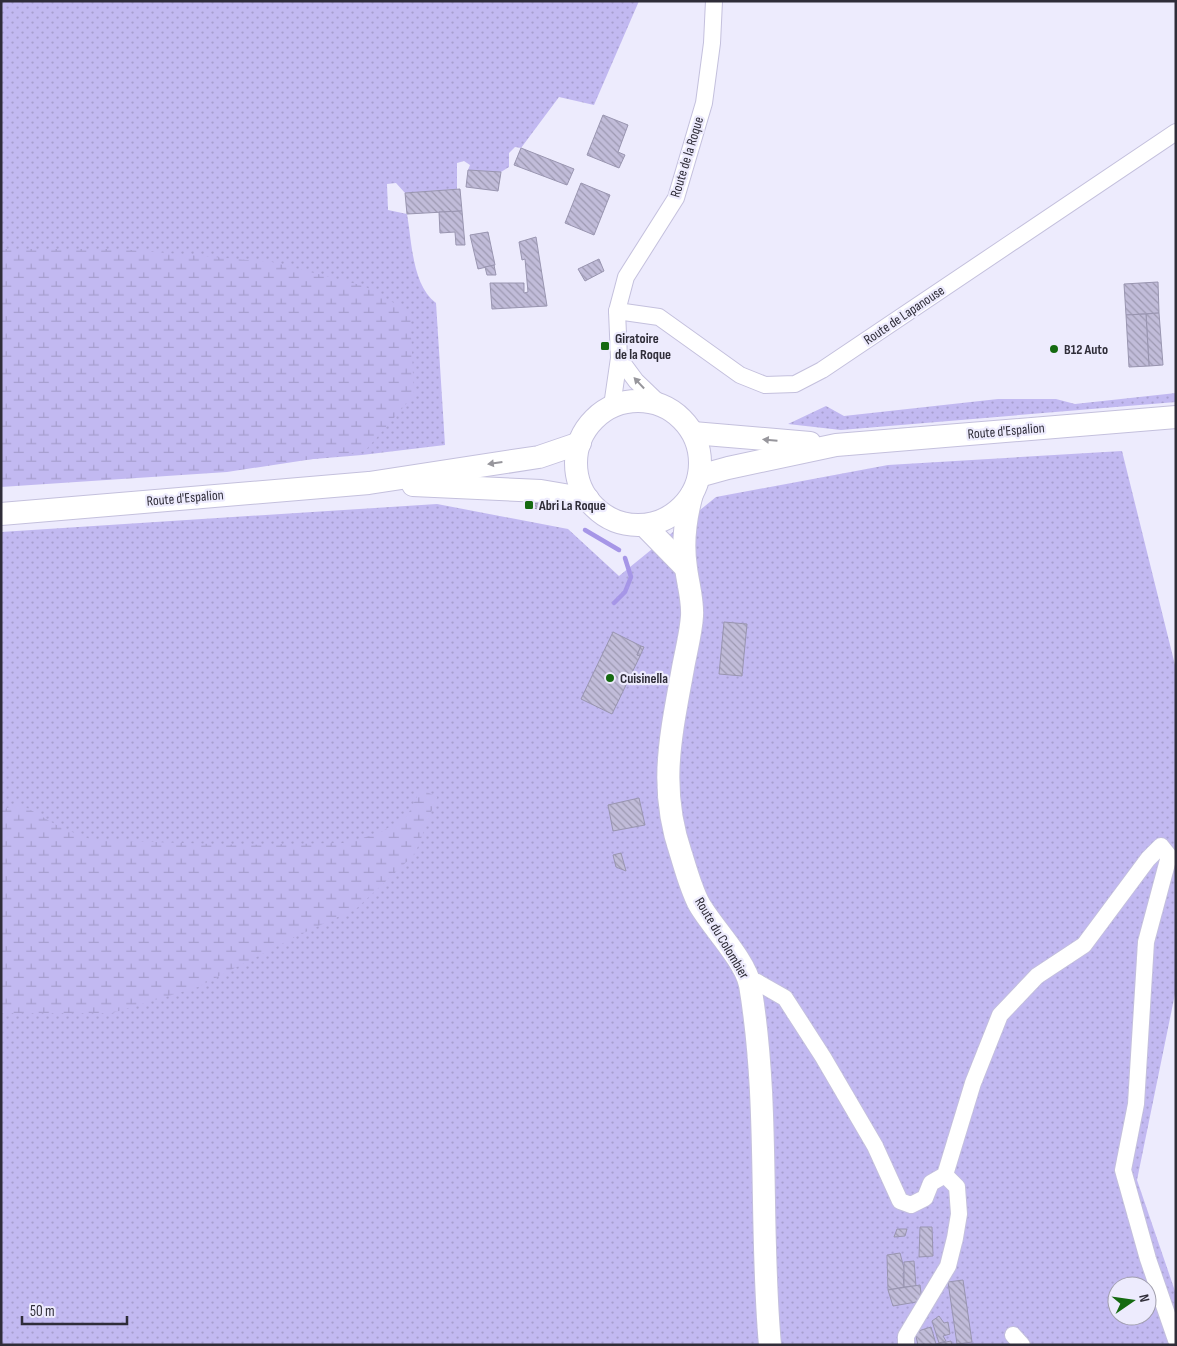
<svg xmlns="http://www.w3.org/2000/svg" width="1177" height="1346" viewBox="0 0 1177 1346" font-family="'Sofia Sans Condensed',sans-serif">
<defs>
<pattern id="grass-dots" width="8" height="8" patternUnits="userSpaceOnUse" patternTransform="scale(1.25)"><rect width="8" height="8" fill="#c2b9f1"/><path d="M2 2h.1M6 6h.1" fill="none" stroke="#a79fcf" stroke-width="1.8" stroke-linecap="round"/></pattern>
<pattern id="wetland-marsh" width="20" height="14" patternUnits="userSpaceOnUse" patternTransform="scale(1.25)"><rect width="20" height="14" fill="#c2b9f1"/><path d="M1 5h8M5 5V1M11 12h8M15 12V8" fill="none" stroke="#a79fcf"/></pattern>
<pattern id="building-back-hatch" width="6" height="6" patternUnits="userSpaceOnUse" patternTransform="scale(1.25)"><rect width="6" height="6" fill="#c1bcd9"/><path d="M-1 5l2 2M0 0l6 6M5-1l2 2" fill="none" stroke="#9d99b1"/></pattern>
</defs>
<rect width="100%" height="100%" fill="#edebfd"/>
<g fill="url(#grass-dots)" fill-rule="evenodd">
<path d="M1,1H639L594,105L559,97L521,148L515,147L509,153V167L501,172L468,170L470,165L464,161L457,163V189L405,193L396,183L387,184L388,210L407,214C412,242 412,285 436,303L445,445L362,455L1,485Z"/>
<polygon points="1176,393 1176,402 841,430 788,424 826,406 844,416 998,399 1056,399 1075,404"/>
<path d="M1122,451L1176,669V989L1137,1180L1176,1294V1345H1V532L437,504L568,529L619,576L716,497L888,465ZM1117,1286H1147V1316H1117Z"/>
</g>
<g fill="url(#wetland-marsh)">
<polygon points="1,249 120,249 272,262 364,286 410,312 414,395 365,451 227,472 1,487"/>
<polygon points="421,789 437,797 415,854 357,908 297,936 198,987 112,1013 1,1013 1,810 20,804 60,827 92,840 243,845 343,843 378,834 407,816"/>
</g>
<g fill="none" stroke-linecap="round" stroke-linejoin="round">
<g stroke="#a696e7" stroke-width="4.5">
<polyline points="585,530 619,550"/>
<polyline points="614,603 625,592 631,577 625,558"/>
</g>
</g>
<g fill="url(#building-back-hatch)" stroke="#9995b0">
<polygon points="603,115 628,125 618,152 625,155 619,168 587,155"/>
<polygon points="521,148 574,169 567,185 514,165"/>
<polygon points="468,170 501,172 498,191 466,187"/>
<polygon points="581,183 610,195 594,235 565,223"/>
<polygon points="460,189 462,211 407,214 405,193"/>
<polygon points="462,211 465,245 456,245 455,232 440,233 439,212"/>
<polygon points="488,232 495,265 478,269 470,235"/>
<polygon points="536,237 547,306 492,309 490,283 524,283 524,293 528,292 525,259 522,260 519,242"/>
<polygon points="599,259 604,271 585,281 578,269"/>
<polygon points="494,265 496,275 487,275 485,267"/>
<polygon points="1158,282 1159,313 1126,315 1124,284"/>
<polygon points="1159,313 1163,365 1149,366 1146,314"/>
<polygon points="1146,314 1149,366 1129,367 1126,315"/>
<polygon points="533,503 539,504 538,509 533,508"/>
<polygon points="724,622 747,624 742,676 719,674"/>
<polygon points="613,632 641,646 637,655 640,656 612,714 581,699"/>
<polygon points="641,646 644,647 640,656 637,655"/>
<polygon points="639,798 645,825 613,831 608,805"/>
<polygon points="621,853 626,871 616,867 613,855"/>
<polygon points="920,1227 932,1227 933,1256 919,1257"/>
<polygon points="897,1229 907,1229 905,1236 894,1237"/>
<polygon points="900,1253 905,1272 903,1273 904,1287 888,1290 887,1255"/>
<polygon points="914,1261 916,1286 904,1287 904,1262"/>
<polygon points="963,1280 972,1342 957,1344 948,1282"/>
<polygon points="920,1285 922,1301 893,1306 888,1290"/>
<polygon points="939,1316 944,1323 948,1322 950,1334 943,1336 946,1341 939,1343 932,1321"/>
<polygon points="931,1327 936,1344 951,1341 952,1345 918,1345 915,1332"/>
</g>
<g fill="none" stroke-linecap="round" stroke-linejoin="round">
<defs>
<g id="street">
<polyline points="617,311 659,317 740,375 765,385 795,384 822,370 1176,132"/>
<polyline points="619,358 636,381 661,405"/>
<polyline points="612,406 619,358 617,311 626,277 676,198 704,103 712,43 714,1"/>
<polyline points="749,981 757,982 785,998 823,1057 875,1146 900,1201 911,1205 925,1198 931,1183 945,1175 973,1083 1000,1015 1037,976 1084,945 1148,859 1161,846 1169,856 1146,942 1136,1104 1123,1170 1148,1259 1176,1340"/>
<polyline points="1013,1335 1022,1345"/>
<polyline points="906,1345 906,1336 948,1266 955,1238 959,1214 957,1187 945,1175"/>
</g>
<g id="secondary">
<circle cx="638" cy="463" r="62"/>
<polyline points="693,433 810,443"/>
<polyline points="699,476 728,468 836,445 1176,417"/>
<polyline points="413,485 541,491 588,499"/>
<path d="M692,494C685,519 682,542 686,568C688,584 693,600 692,616C691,633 686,651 683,668C671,735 658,787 681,854C686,870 691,889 699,904C712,927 745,960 750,985C770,1104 759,1225 770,1345"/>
<polyline points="1,514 369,483 539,457 580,443"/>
<polyline points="644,525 685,567"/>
</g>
</defs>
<use href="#street" stroke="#c4c0dd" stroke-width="18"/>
<use href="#secondary" stroke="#c4c0dd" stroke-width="24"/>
<use href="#street" stroke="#fff" stroke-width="16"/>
<use href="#secondary" stroke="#fff" stroke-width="22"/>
</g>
<defs><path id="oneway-solid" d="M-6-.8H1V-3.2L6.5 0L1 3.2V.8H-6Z" transform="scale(1.25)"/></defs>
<g fill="#97969c">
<use href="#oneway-solid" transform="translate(639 383) rotate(-133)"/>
<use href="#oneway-solid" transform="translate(770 440) rotate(-175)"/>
<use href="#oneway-solid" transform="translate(495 463) rotate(172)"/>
</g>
<g fill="#156a11" stroke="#edebfd" stroke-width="2">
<rect x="600" y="341" width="10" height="10" rx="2.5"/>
<circle cx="1054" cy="349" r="5"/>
<rect x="524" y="500" width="10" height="10" rx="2.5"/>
<circle cx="610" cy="678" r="5"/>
</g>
<g text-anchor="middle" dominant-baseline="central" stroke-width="4.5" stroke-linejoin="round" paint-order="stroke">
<g font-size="14" fill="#2f2d38" stroke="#edebfd">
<text transform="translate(687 157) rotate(-73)">Route de la Roque</text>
<text transform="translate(904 315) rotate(-34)">Route de Lapanouse</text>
<text transform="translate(1006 431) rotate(-5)">Route d'Espalion</text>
<text transform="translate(185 498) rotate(-5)">Route d'Espalion</text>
<text transform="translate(722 938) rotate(59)">Route du Colombier</text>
</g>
<g font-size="14" font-weight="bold" fill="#2f2d38" stroke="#edebfd" text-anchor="start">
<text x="615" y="338">Giratoire<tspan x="615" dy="16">de la Roque</tspan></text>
<text x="1064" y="349">B12 Auto</text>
<text x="539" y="505">Abri La Roque</text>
<text x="620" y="678">Cuisinella</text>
</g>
</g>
<rect width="1177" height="1346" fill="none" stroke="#2f2d38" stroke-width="5"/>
<g transform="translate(1132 1301) rotate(77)"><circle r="24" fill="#edebfd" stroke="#a19fae"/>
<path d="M0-4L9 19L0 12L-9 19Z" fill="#156a11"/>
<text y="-8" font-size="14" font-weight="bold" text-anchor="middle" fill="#2f2d38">N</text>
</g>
<path d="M22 1316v8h105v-8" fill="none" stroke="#2f2d38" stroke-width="2.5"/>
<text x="30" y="1316" font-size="15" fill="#2f2d38" stroke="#edebfd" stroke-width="4" paint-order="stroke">50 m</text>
</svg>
